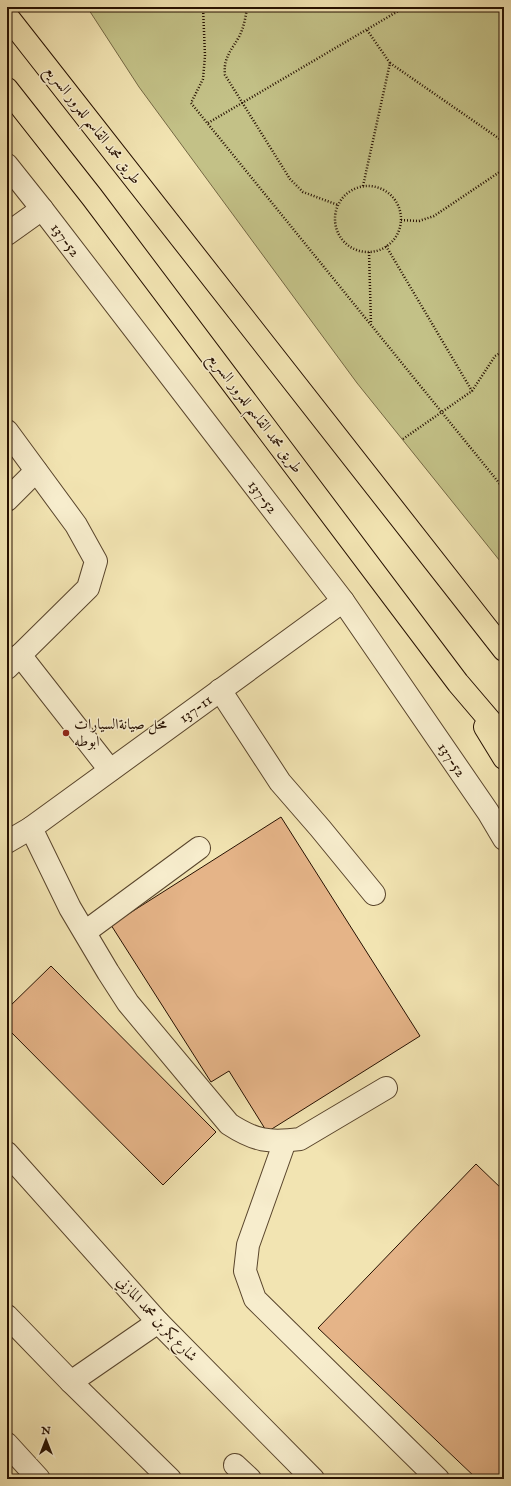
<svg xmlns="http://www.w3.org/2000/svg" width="511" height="1486" viewBox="0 0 511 1486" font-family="'IM FELL English',Amiri,serif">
<rect width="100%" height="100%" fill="#f2e4b2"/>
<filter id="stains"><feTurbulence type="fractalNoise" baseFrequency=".005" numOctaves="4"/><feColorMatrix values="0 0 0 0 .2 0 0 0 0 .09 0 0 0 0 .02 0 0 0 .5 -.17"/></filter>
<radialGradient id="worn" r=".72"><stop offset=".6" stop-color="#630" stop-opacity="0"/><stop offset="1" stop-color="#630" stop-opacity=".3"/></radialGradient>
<polygon fill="#c3c187" stroke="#746844" points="87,7 504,7 504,566 357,383 139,87"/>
<g fill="#e5b488" stroke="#261000">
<polygon points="281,817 420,1036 267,1132 229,1071 211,1082 111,925"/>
<polygon points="51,966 216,1132 163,1185 7,1028 7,1009"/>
<polygon points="476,1164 504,1191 504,1479 477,1479 318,1328"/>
</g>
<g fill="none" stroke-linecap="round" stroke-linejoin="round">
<defs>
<g id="minor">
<path id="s1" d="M7,165L42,209L343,601L488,812L504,839"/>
<polyline points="7,234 42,209"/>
<polyline points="7,431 76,525 96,561 88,588 7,668"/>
<polyline points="7,500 36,471"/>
<polyline points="20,655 110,770"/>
<polyline points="220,690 280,782 320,828 374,894"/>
<path d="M31,828L70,908L108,972L128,1003L229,1124C255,1141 269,1143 300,1139L386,1088"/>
<path id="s2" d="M7,842L31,828L343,601"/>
<polyline points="85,932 199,848"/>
<polyline points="285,1141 248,1245 245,1271 255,1299 438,1479"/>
<polyline points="7,1153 158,1322 313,1479"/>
<polyline points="7,1316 71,1382 170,1479"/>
<polyline points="71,1382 158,1322"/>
<polyline points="7,1444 39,1479"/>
<polyline points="235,1465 250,1479"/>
</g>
<g id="highway">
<polyline points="7,16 504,650"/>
<polyline points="7,89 92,197 458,683 504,737"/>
<polyline points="485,727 504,758"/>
</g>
</defs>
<use href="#minor" stroke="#59452c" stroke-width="24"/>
<use href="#highway" stroke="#261000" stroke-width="24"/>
<g stroke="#261000" stroke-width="2.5" stroke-dasharray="1 2" stroke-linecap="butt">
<polyline points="203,7 205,56 203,79 191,103 504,489"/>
<path d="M247,7C246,16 244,26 240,35C232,50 223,57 225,75L290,179L303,192L338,205"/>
<polyline points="390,63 504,142"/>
<polyline points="208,123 405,7"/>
<polyline points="363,186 390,63 367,30"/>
<circle cx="368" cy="219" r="33"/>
<polyline points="401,220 419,221 434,216 504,169"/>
<polyline points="386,246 472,391"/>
<polyline points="369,252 371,324"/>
<polyline points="403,439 472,391 495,356 504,351"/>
</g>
<use href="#minor" stroke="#f7edcd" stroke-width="22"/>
<use href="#highway" stroke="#f2e4b2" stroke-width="22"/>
</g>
<circle fill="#8f2418" stroke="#f7edcd" stroke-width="1.5" cx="66" cy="733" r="4"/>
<g text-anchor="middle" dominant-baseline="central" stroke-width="3" stroke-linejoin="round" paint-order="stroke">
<g font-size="15" fill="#261000" stroke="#f7edcd">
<text transform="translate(93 125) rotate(52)">طريق محمد القاسم للمرور السريع</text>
<text stroke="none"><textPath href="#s1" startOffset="95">137-52</textPath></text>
<text transform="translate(255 413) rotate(53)">طريق محمد القاسم للمرور السريع</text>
<text stroke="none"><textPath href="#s1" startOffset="419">137-52</textPath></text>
<text stroke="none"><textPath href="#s2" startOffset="231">137-11</textPath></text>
<text stroke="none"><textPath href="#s1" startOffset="743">137-52</textPath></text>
<text transform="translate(157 1319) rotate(47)">شارع بكر بن محمد المازني</text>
</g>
<g font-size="15" fill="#261000" stroke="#f7edcd" text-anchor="start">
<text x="74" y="724">محل صيانةالسيارات<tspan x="74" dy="17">ابوطه</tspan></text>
</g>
</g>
<rect width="511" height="1486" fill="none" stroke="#f2e4b2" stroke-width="24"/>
<rect x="8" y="8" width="495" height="1470" fill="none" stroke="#261000" stroke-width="2"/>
<rect x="12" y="12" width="487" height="1462" fill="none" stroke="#261000"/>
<g transform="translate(46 1440)" stroke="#f7edcd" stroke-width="3" paint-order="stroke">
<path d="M0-3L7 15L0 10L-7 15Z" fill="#261000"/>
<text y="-6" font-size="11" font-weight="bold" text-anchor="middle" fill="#261000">N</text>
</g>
<rect width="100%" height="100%" filter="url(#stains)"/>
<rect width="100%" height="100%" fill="url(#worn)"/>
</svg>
